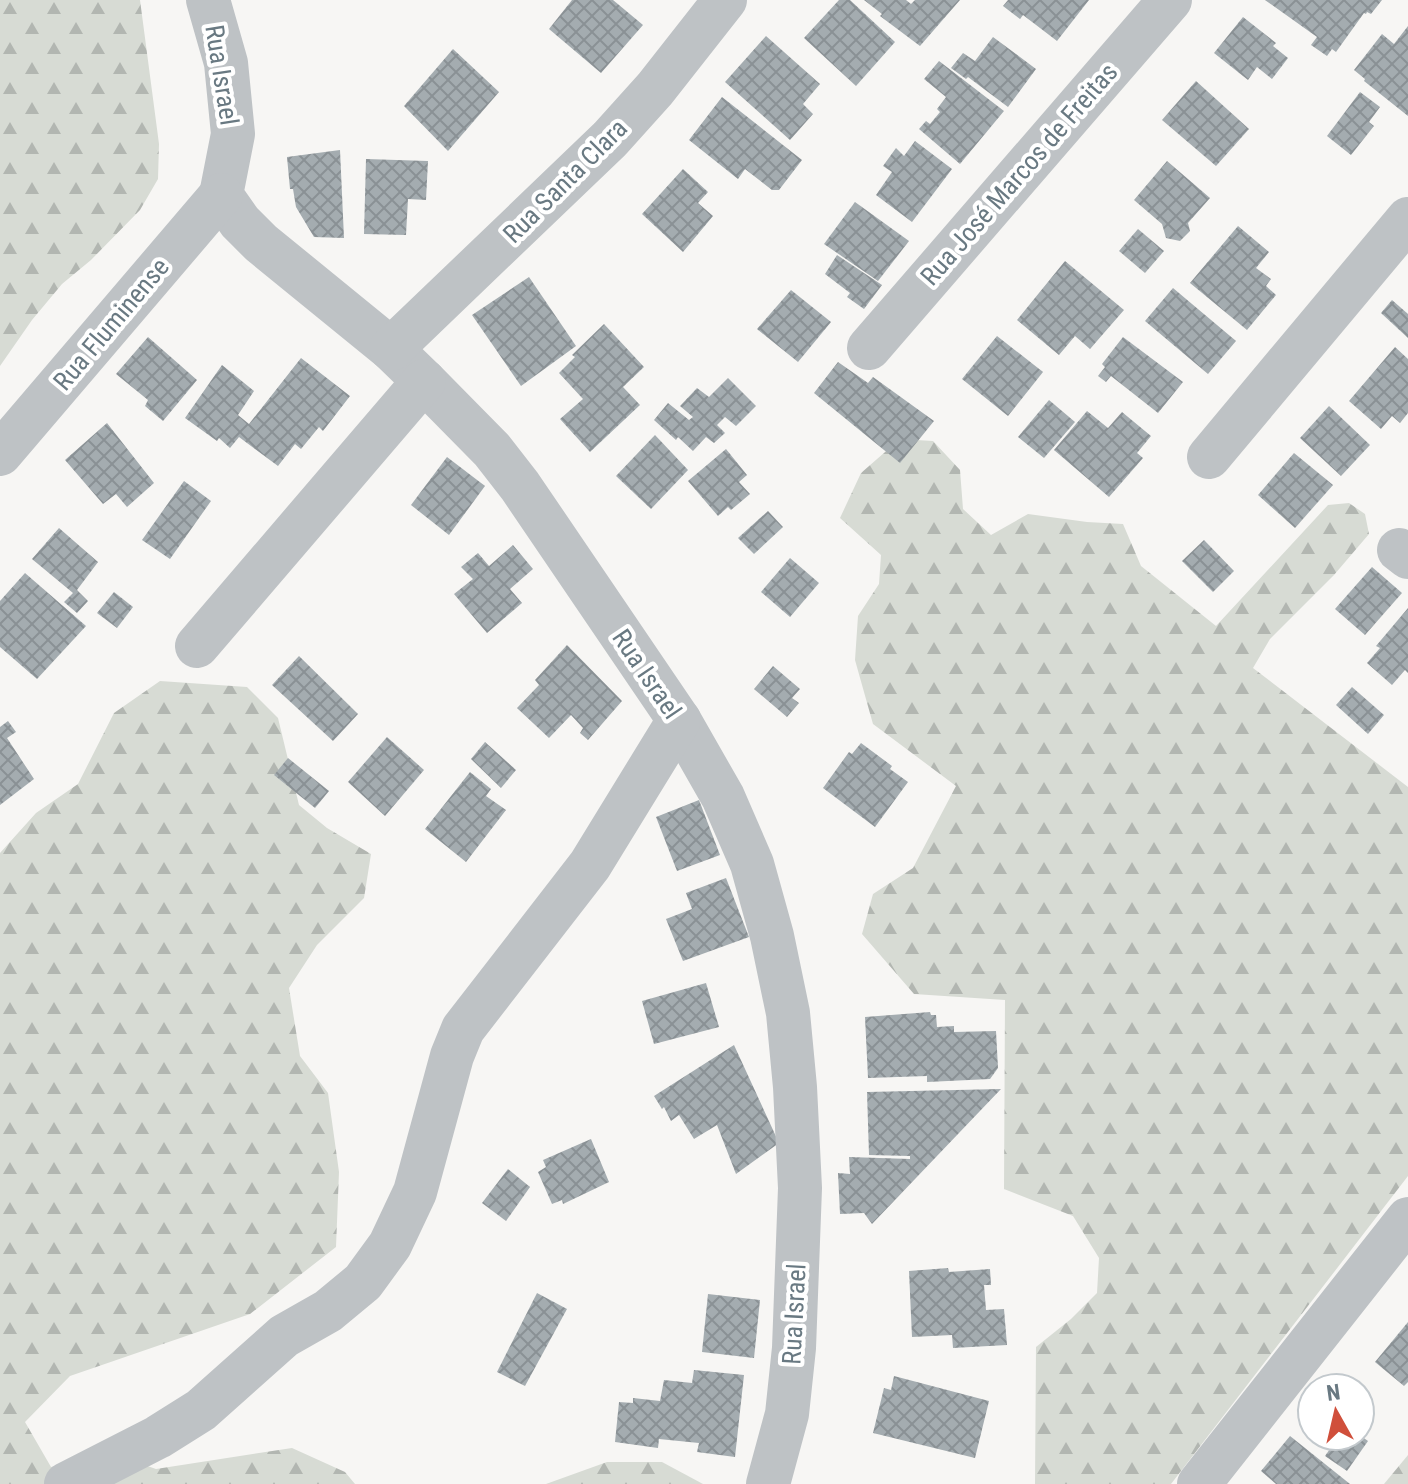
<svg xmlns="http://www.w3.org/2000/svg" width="1408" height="1484" viewBox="0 0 1408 1484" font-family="'Roboto Condensed',sans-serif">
<defs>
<pattern id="forest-firs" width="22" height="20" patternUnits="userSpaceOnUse" patternTransform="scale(2)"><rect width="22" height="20" fill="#d7dbd4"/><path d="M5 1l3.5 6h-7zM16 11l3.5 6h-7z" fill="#b2b6b1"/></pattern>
<pattern id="building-cross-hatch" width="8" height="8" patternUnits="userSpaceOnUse" patternTransform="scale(2)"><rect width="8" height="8" fill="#a4acb0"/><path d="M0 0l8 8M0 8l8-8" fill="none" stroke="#8a9195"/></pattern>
</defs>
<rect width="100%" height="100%" fill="#f7f6f4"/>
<g fill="url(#forest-firs)">
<polygon points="0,0 140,0 159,144 158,179 140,210 91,260 62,284 32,320 0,366"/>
<polygon points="900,439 933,441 960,470 963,509 991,535 1028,514 1087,522 1123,524 1141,566 1216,626 1328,505 1349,503 1365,514 1369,534 1334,575 1270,639 1253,668 1408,787 1408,1176 1171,1484 1035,1484 1036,1347 1071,1319 1097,1293 1099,1258 1073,1216 1004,1189 1005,1000 914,994 862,934 873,894 913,868 956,786 873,724 855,660 858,616 879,584 881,555 840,518 861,473"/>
<polygon points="160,681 247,687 278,718 299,805 327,828 371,854 364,898 317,945 289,988 300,1056 328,1093 339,1172 336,1247 250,1314 70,1376 25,1422 51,1467 116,1455 156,1469 292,1448 345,1472 355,1484 0,1484 0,853 36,813 78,784 114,713"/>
<polygon points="1408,1455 1408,1484 1384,1484"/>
<polygon points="607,1462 662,1462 703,1484 546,1484"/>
</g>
<g fill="url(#building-cross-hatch)">
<polygon points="572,0 613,0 643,25 601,73 549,29"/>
<polygon points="839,0 850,0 895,42 856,86 804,38"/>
<polygon points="864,0 906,0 911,4 915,0 960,0 920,46 880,16 882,14"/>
<polygon points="1008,0 1089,0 1057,41 1023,15 1020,19 1003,6"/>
<polygon points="1265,0 1382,0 1371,14 1367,12 1366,14 1364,13 1336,52 1332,49 1327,56 1311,45 1317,37"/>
<polygon points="1243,17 1276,43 1273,46 1288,58 1272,79 1257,67 1248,80 1214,53"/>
<polygon points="1408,26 1408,116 1364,81 1365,79 1354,70 1382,34 1394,44"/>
<polygon points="766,36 820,84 803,104 813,114 790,140 725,82"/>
<polygon points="993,37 1036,69 1008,107 968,77 966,79 951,68 963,53 975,61"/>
<polygon points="453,49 499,92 448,151 404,106"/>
<polygon points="939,61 1004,111 960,164 919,129 926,121 930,124 940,112 937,109 946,97 924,79"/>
<polygon points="1196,81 1249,129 1216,166 1162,120"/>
<polygon points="1360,92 1380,107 1369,122 1374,126 1351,155 1327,136"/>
<polygon points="722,97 802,160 779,190 772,190 745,169 738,179 689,140"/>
<polygon points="915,141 952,169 912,222 876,195 892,172 883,166 896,148 904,156"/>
<polygon points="340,150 344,238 314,237 296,207 293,189 290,189 287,157"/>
<polygon points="366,159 428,161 426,200 408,199 406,235 364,234"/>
<polygon points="1167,161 1210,198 1188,223 1190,231 1180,241 1166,238 1162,224 1134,200"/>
<polygon points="683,169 708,192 698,203 713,216 683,252 642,214"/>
<polygon points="855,202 909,241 878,281 824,244"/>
<polygon points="1238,226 1269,252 1256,268 1271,279 1266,286 1276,295 1247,330 1190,283"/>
<polygon points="1138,229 1164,251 1145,273 1119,251"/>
<polygon points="837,255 882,285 864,309 847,297 850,293 825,274"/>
<polygon points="1065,261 1124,310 1090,349 1075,336 1059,355 1017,320"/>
<polygon points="529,277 576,346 521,386 472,315"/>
<polygon points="1173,288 1236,341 1208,374 1145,321"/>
<polygon points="791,290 831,322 798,362 757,329"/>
<polygon points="1392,300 1408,314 1408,338 1381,313"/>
<polygon points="604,324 644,367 623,387 640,405 590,452 560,419 583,399 559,373 575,357 572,355"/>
<polygon points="997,336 1043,372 1008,416 962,379"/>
<polygon points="148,337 197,380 163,421 145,406 148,400 116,374"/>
<polygon points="1123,337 1183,382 1158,413 1111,376 1106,382 1098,376 1105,367 1102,364"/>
<polygon points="1395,347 1408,359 1408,413 1400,423 1392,416 1381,429 1349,401"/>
<polygon points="301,358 350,396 323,431 319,427 301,449 295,444 278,466 239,437 230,448 219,438 217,441 185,418 222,365 254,391 238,415 249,424"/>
<polygon points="838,362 868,383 873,377 934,421 900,463 814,393"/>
<polygon points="728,378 756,406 736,426 725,417 717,425 725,433 714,443 706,437 693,451 678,437 676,440 654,420 668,403 689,420 693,417 680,406 697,388 709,397"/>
<polygon points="1049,400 1075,422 1044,458 1018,437"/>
<polygon points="1329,406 1370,445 1341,476 1300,438"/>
<polygon points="1087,411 1108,428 1122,412 1151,436 1137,453 1143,458 1109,497 1054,450"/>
<polygon points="107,423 154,483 127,507 116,494 103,504 65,460"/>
<polygon points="655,435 688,470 651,509 616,476"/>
<polygon points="726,449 747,475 739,482 750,494 731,510 728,507 718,516 688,481"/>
<polygon points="1294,453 1333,485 1295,528 1258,495"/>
<polygon points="447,457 485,486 449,535 411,505"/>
<polygon points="184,481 211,501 170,559 142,540"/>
<polygon points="768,511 783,527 754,554 738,538"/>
<polygon points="59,528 98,562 77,590 88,601 77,613 64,602 73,593 32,559"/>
<polygon points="1204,540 1234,571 1213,592 1182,561"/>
<polygon points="513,545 533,569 510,589 522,603 487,633 454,594 473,579 461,567 478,553 489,566"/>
<polygon points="790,558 819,583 790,617 761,592"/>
<polygon points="1372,567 1402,593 1365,635 1335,609"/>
<polygon points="25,573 86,626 37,679 0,647 0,601"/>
<polygon points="114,592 133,607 117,628 97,613"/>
<polygon points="1408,608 1408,673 1405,670 1392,685 1367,663 1380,648 1376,646"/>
<polygon points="567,645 622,701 588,740 580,733 583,728 571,715 549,738 517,708 539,685 535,680"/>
<polygon points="299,656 358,714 333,741 272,685"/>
<polygon points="773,666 800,689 792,698 799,703 787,717 754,689"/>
<polygon points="1352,687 1384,715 1368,734 1336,705"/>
<polygon points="8,721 16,732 7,738 34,779 0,805 0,727"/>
<polygon points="387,737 424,770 385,816 348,782"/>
<polygon points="485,742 516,770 501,788 471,759"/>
<polygon points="861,743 892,766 890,769 908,782 875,827 823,788 849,752 852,754"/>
<polygon points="288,758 329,791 315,808 274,775"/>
<polygon points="470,772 491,789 486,796 506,810 466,862 425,829"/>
<polygon points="699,800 720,855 677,871 656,817"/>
<polygon points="726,878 749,937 683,961 666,919 692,909 686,893"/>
<polygon points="706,983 719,1027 654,1044 642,1001"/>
<polygon points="930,1012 931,1015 936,1015 937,1027 954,1026 954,1032 996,1031 998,1068 990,1079 927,1082 927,1076 868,1078 865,1017"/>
<polygon points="734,1045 779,1143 736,1174 717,1125 694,1139 679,1115 671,1121 664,1107 662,1109 654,1096"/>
<polygon points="1001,1089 872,1224 864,1213 840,1214 838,1173 850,1174 849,1157 910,1159 910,1156 869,1155 867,1092"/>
<polygon points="591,1139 609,1182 563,1204 562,1200 552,1204 538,1172 546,1167 543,1160"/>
<polygon points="508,1169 530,1187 506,1221 482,1203"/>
<polygon points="948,1268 949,1272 990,1269 991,1285 984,1285 986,1310 1004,1309 1007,1345 953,1348 952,1335 912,1337 909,1271"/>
<polygon points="537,1293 567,1309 525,1386 497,1372"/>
<polygon points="708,1294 760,1300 754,1358 702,1352"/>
<polygon points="1408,1322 1408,1382 1404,1386 1375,1362"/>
<polygon points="694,1370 744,1375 735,1457 697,1452 699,1443 659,1439 658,1448 615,1442 619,1402 633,1403 633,1398 660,1401 664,1380 692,1383"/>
<polygon points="894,1376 989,1401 975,1458 873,1433 884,1388 891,1390"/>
<polygon points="1290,1436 1350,1484 1276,1484 1261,1471"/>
<polygon points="1339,1436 1361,1436 1368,1441 1347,1471 1325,1456"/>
</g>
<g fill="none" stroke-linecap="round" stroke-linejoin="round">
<g stroke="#bec2c5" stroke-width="44">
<polyline points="208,0 226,63 233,134 221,195 240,222 261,243 391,349 424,381 492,450 520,486 679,720 723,797 752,864 772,936 788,1013 795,1087 800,1188 794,1348 787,1414 768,1484"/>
<polyline points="869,348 1170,0"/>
<polyline points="391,349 610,139 655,89 725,0"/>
<polyline points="0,454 221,195"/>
<polyline points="1209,457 1408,219"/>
<polyline points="1399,550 1408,557"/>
<polyline points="197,646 424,381"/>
<polyline points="66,1484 158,1437 201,1410 284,1336 328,1311 363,1282 390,1245 415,1192 452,1056 463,1029 590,865 679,720"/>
<polyline points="1199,1484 1408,1219"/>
</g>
</g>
<g text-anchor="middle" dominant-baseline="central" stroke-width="8" stroke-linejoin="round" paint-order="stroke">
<g font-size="26" fill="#697982" stroke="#fff">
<text transform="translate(222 75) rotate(81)">Rua Israel</text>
<text transform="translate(1019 174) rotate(-49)">Rua José Marcos de Freitas</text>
<text transform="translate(565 181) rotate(-45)">Rua Santa Clara</text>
<text transform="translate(111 324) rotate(-50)">Rua Fluminense</text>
<text transform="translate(647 674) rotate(56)">Rua Israel</text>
<text transform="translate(794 1314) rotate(-87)">Rua Israel</text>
</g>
</g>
<g transform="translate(1336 1412) rotate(352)"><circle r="38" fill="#ffffff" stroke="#c3c9cd" stroke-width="2"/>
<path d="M0-6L14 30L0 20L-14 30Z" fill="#d04f3b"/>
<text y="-12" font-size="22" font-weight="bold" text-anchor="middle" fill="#697982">N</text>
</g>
</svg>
